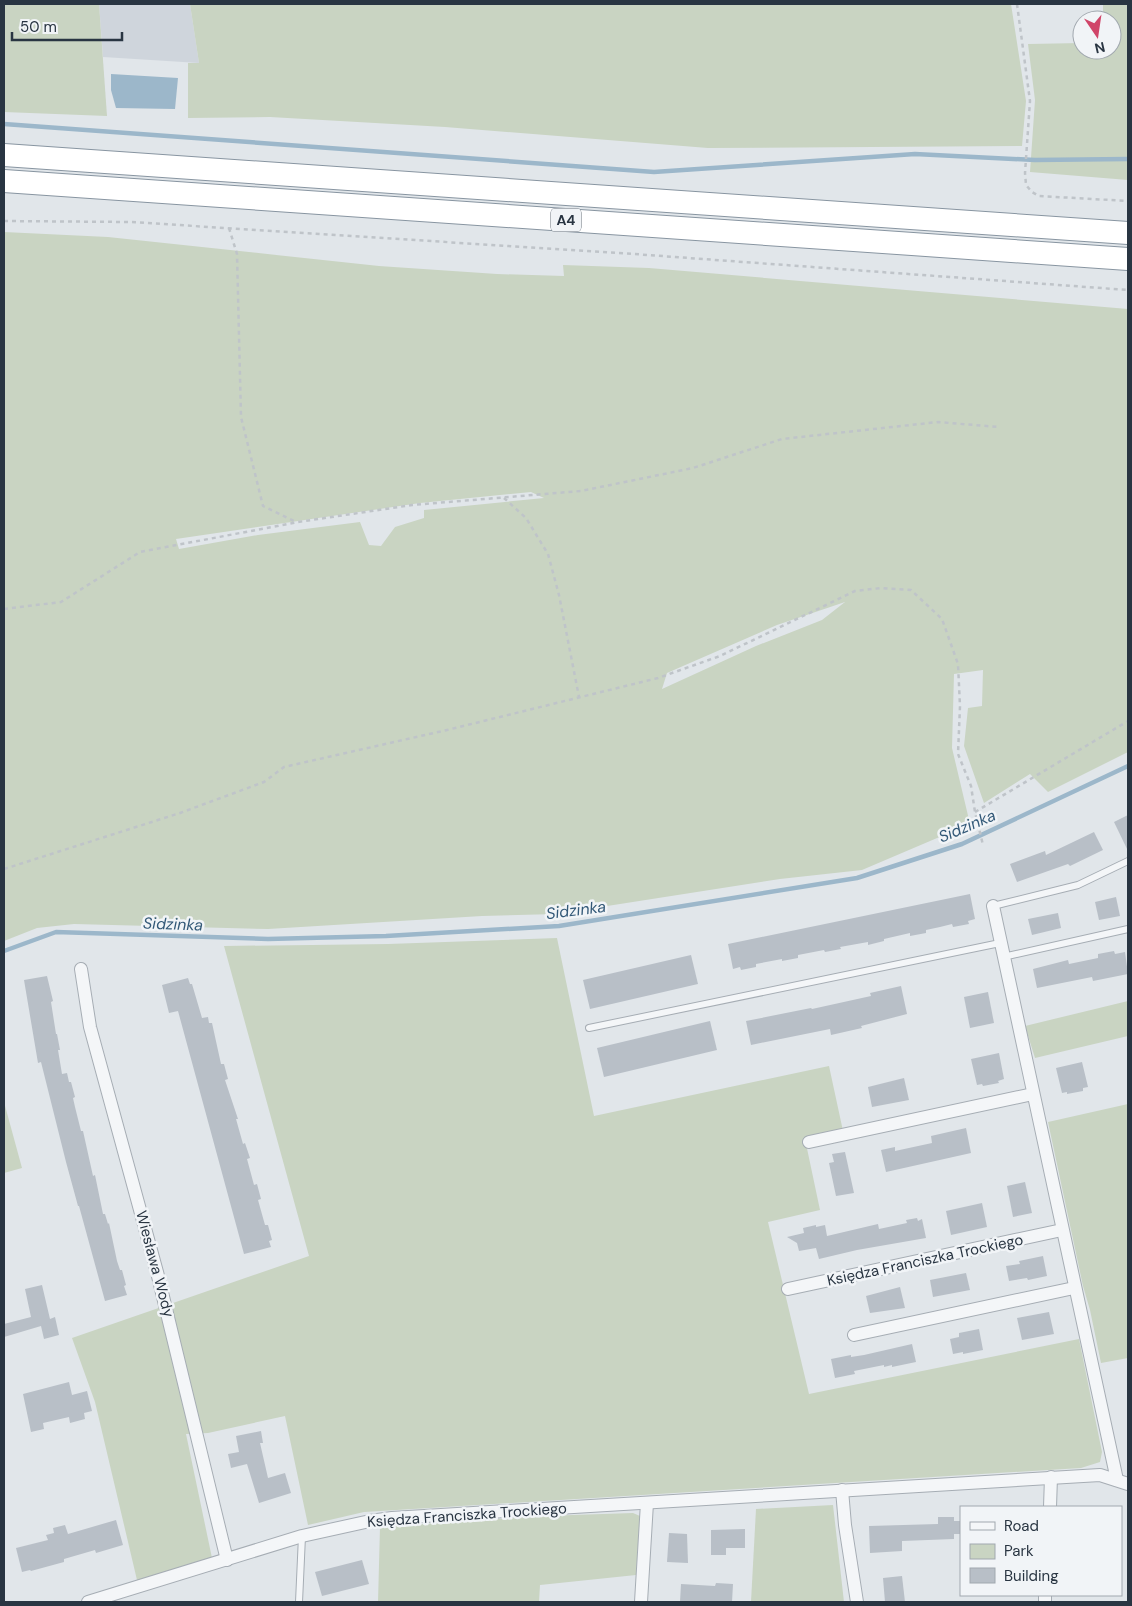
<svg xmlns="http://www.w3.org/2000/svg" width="1132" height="1606" viewBox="0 0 1132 1606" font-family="'DM Sans',sans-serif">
<rect width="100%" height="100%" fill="#e1e6ea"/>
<polygon fill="#cfd5dc" points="99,4 190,4 199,63 103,57"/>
<g fill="#c9d4c2" fill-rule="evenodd">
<polygon points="4,4 99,4 107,116 4,112"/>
<polygon points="190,4 1011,4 1026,101 1022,146 708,148 445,127 270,117 188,118 188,63 199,63"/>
<polygon points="1103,4 1128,4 1128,180 1030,172 1035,100 1028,44 1082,43 1082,50 1112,50 1112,20 1103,20"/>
<path d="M4,232L108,237L379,266L497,274L564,276L563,265L649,268L1128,309V752L1048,792L1030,774L984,803L964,746L968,708L982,706L983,670L954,674L952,748L970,824L862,870L780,879L556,914L482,916L268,929L74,924L37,928L4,941ZM531,492L544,498L424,510V518L395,527L381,546L369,545L360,522L258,535L179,549L176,539L420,503ZM845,602L822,620L756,646L662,689L667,673L777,625Z"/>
<polygon points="557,938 594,1116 829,1066 843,1131 805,1139 820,1210 768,1222 809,1394 1079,1339 1102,1452 1100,1462 1081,1468 364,1512 308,1525 285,1416 208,1433 186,1434 212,1558 137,1580 95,1402 72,1338 309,1256 224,946 388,944"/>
<polygon points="1128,1001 1128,1036 1035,1058 1025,1026"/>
<polygon points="4,1102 22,1168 4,1173"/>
<polygon points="1128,1104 1128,1358 1101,1363 1090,1310 1083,1286 1048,1122"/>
<polygon points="833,1505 844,1602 751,1602 756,1509"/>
<polygon points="633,1513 640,1516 636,1575 540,1585 539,1602 378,1602 380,1527 543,1516"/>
</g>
<polygon fill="#9cb7ca" points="111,74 178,78 175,109 116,108 111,90"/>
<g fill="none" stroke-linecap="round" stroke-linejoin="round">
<g stroke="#9cb7ca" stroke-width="4.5">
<polyline points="4,124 654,172 915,154 1035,160 1128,159"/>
<polyline points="4,951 56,932 268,939 386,936 559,926 857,878 962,844 1128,766"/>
</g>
</g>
<g fill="#b8bfc7">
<polygon points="1128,815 1128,851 1114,822"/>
<polygon points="1094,832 1103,850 1070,866 1068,864 1017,882 1010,864 1045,851 1046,855"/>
<polygon points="970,894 975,919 968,921 969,924 953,927 952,924 940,927 926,930 926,933 910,936 910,933 884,939 884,941 868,945 868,942 840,947 841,949 825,952 824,950 798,955 798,958 782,961 782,959 756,964 756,967 741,970 740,967 733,969 728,944"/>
<polygon points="1116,897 1120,916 1099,920 1095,902"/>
<polygon points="1058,913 1061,928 1032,935 1028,919"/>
<polygon points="1114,951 1115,954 1125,952 1128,974 1093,981 1092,977 1037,988 1033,969 1068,960 1069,964 1098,958 1098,954"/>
<polygon points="691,955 698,984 590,1009 583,980"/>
<polygon points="47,976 53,1001 51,1002 56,1034 57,1034 60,1050 58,1050 62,1074 67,1073 69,1082 71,1082 75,1097 73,1098 75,1107 81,1131 83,1131 93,1176 95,1175 103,1214 105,1214 108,1224 109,1223 117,1261 120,1270 122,1270 126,1285 124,1286 127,1295 105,1301 79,1206 78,1206 66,1162 41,1062 38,1063 24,980"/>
<polygon points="188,978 190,984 192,984 202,1018 208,1017 209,1023 212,1023 221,1064 224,1064 228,1079 225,1080 238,1119 236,1119 243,1144 245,1143 250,1158 247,1159 254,1185 257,1184 261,1199 258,1200 265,1225 268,1225 272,1240 269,1241 271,1247 244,1254 178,1011 169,1013 162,985"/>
<polygon points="901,986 907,1014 861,1026 862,1028 831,1035 830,1029 751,1045 746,1021 811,1008 812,1009 871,996 870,993"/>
<polygon points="988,992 994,1023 970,1028 964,997"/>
<polygon points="710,1021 717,1050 604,1077 597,1048"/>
<polygon points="999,1053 1004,1079 998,1081 999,1083 983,1086 982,1084 977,1085 971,1059"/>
<polygon points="1082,1062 1088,1087 1083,1088 1083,1091 1067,1094 1067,1092 1062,1093 1056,1068"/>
<polygon points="904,1078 909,1100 872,1107 868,1087"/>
<polygon points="966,1128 971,1153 886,1172 881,1150 895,1147 895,1151 932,1143 931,1136"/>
<polygon points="845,1152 854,1193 836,1196 829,1163 834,1162 832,1154"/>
<polygon points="1025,1182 1032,1213 1013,1217 1007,1186"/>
<polygon points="982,1203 987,1227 951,1235 946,1211"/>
<polygon points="917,1218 918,1221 922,1219 926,1238 857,1250 819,1259 816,1248 799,1251 797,1243 787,1237 804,1233 803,1228 816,1225 816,1227 825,1225 827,1236 878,1224 879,1229 907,1223 906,1220"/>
<polygon points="1043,1256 1047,1276 1028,1280 1027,1278 1009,1281 1006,1266 1020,1264 1019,1261"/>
<polygon points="966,1273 970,1290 933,1297 930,1280"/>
<polygon points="42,1285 50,1319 55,1317 59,1335 44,1339 41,1326 4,1337 4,1324 31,1317 25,1289"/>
<polygon points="900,1287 905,1308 870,1313 866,1296"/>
<polygon points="1049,1312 1054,1334 1022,1340 1017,1318"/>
<polygon points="979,1329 983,1350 963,1354 963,1352 953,1354 950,1339 959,1337 959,1333"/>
<polygon points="912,1344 916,1362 892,1367 892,1365 884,1367 884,1365 854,1371 855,1374 835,1378 831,1359 851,1355 851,1357 864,1355"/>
<polygon points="69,1382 72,1395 87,1391 92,1411 84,1413 85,1419 70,1423 69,1417 43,1423 44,1429 31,1432 23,1394"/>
<polygon points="261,1431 263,1443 260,1443 268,1478 285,1473 291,1493 259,1503 247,1464 231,1468 228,1454 239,1452 236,1436"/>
<polygon points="938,1517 954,1517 954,1521 961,1521 961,1534 954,1534 954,1539 902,1541 902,1551 870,1553 869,1526 938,1524"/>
<polygon points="116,1520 123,1545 96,1553 95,1550 64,1559 64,1562 31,1571 30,1570 22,1572 16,1548 48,1540 46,1535 54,1533 53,1528 65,1525 68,1534"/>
<polygon points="745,1529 745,1548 726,1548 726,1555 711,1555 711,1530"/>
<polygon points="669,1533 687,1534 688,1563 667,1562"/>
<polygon points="362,1560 369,1584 322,1596 315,1572"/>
<polygon points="902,1576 905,1602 885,1602 883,1578"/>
<polygon points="716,1583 733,1584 732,1602 680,1602 681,1584 715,1586"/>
</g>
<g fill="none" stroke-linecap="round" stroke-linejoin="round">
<defs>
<g id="lane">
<polyline points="993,906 1078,885 1128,861"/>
<polyline points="1003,957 1128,929"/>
<polyline points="589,1028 1000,943"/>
<polyline points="299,1602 302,1536"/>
</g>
<g id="street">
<polyline points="993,906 1117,1480"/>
<polyline points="81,969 90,1027 157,1272 227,1560"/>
<polyline points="809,1142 1033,1094"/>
<polyline points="788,1289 1062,1230"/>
<polyline points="854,1335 1074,1288"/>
<polyline points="842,1490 845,1525 857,1602"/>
<polyline points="1050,1507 1051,1477"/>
<polyline points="88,1602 302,1536 370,1521 392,1518 1100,1475 1128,1484"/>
<polyline points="641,1602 647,1503"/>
<polyline points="1045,1602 1045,1595"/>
</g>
<g id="highway">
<polyline points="4,155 1128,233"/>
<polyline points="4,181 1128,259"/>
</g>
</defs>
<use href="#lane" stroke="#a6adb4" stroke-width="8"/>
<use href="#street" stroke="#a6adb4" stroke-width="14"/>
<use href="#highway" stroke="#8895a1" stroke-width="24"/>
<g stroke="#bfc4c9" stroke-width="2.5" stroke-dasharray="4 4" stroke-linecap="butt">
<polyline points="1017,4 1030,101 1025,173 1026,185 1032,192 1039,196 1128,201"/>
<polyline points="4,221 131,222 634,254 1128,290"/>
<polyline points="229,228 237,254 241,417 263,506 296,522"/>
<polyline points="504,498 526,518 548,554 559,595 579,697"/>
<polyline points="4,609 61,602 140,552 298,522 412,505 581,491 693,468 782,439 938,422 998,427"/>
<polyline points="975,812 1128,721"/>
<polyline points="4,869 180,813 264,782 284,767 447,730 658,678 720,656 855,591 881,588 911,590 942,619 958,664 960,706 958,754 971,786 975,812 983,845"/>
</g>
<use href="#lane" stroke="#f4f6f8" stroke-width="6"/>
<use href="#street" stroke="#f4f6f8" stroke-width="12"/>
<use href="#highway" stroke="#fff" stroke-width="22"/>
</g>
<g text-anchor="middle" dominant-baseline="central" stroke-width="5" stroke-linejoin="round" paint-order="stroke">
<rect fill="#f1f4f7" stroke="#656e78" stroke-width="1" x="551" y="208.5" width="30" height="23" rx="4"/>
<g font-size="14" font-weight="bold" fill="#293542">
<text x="566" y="220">A4</text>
</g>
<g font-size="15" fill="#293542" stroke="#f1f4f7">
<text transform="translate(925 1260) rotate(-12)">Księdza Franciszka Trockiego</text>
<text transform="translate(155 1264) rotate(75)">Wiesława Wody</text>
<text transform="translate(467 1515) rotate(-4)">Księdza Franciszka Trockiego</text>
</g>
<g font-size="16" font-style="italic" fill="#325877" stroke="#f1f4f7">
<text transform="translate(967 826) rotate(-23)">Sidzinka</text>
<text transform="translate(576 910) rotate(-7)">Sidzinka</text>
<text transform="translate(173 924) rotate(2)">Sidzinka</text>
</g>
</g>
<rect width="1132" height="1606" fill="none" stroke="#293542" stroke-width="10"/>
<rect x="960" y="1506" width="162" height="90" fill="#f1f4f7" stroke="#a1a8af"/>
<rect x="970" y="1522" width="25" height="8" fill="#f4f6f8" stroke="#a1a8af"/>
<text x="1004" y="1531" font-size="15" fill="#293542">Road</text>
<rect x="970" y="1544" width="25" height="15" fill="#c9d4c2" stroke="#a1a8af"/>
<text x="1004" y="1556" font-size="15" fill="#293542">Park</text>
<rect x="970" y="1568" width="25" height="15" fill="#b8bfc7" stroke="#a1a8af"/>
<text x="1004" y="1581" font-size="15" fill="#293542">Building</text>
<g transform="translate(1097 35) rotate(167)"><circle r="24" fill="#f1f4f7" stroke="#a1a8af"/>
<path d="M0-4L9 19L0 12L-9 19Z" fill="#d04569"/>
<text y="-8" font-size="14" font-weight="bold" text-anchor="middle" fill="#293542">N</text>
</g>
<path d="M12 32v8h110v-8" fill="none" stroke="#293542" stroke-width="2.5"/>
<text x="20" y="32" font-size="15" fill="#293542" stroke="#f1f4f7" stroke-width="4" paint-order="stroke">50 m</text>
</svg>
